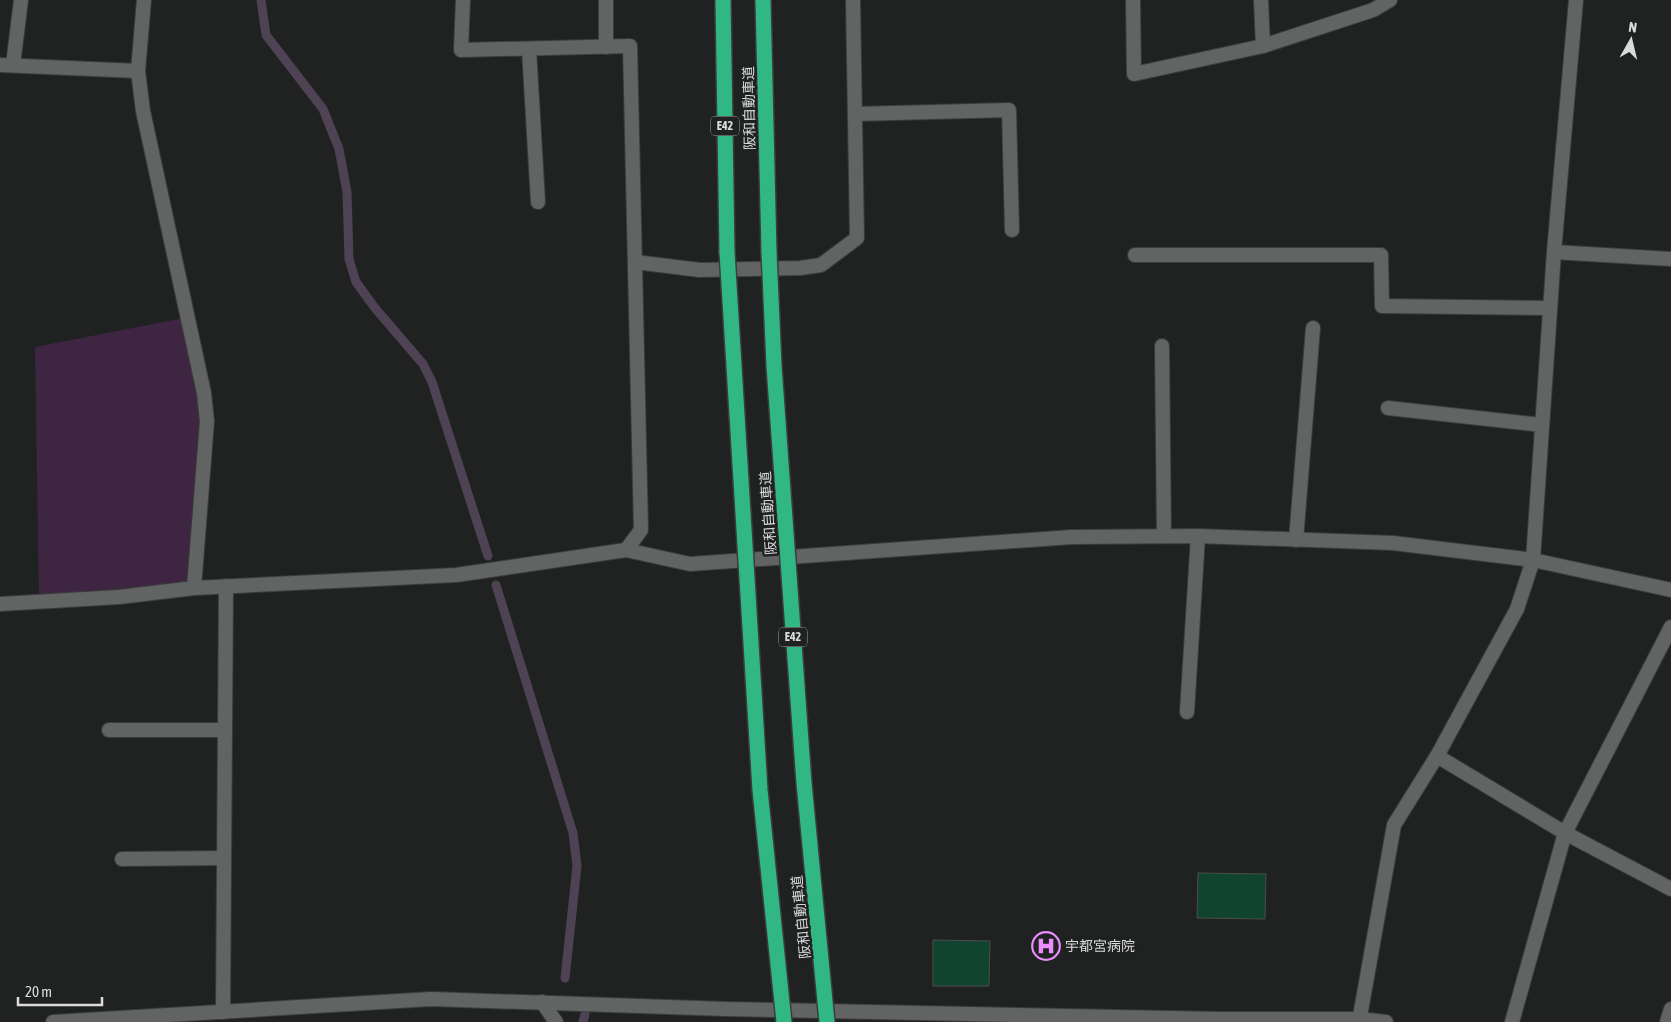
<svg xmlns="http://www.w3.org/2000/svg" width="1671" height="1022" viewBox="0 0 1671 1022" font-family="'Asap Condensed','Noto Sans JP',sans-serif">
<rect width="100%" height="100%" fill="#202221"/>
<polygon fill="#3e2643" points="184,318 202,403 191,584 39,596 35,347"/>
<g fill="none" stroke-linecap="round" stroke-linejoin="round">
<g stroke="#4f4255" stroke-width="9">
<polyline points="261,0 266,35 323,109 339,149 347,192 349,259 356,282 375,308 423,364 432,382 488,556"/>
<polyline points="496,585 573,833 577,866 565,978"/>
<polyline points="583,1022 585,1014"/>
</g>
</g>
<g fill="#10442f" stroke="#4b4e4c">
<polygon points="1198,873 1266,874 1265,919 1197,918"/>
<polygon points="933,940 990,941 989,986 933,986"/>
</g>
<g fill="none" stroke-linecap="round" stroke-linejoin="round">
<defs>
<g id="minor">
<polyline points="144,0 138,71 143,111 204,393 207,421 194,588"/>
<polyline points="463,0 461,50 630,46 641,530 626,550"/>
<polyline points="606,0 606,47"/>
<polyline points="1133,0 1134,74 1263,46 1373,10 1390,0"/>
<polyline points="1261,0 1263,46"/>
<polyline points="529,49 538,202"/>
<polyline points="0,65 138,71"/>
<polyline points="13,65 21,0"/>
<polyline points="855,114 1009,110 1012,230"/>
<polyline points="1554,252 1671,259"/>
<polyline points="1135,255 1381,255 1382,306 1550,308"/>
<polyline points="635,262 700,270 800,268 821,265 857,238 853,0"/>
<polyline points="1162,346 1164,536"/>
<polyline points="1388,408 1542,425"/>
<polyline points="1296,540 1313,328"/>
<polyline points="0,604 119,597 194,588 456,575 626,550 690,564 1072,537 1198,536 1393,543 1533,560 1671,590"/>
<polyline points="1187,712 1198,536"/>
<polyline points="109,730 225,730"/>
<polyline points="1437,756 1565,833 1671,889"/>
<polyline points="122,859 224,858"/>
<polyline points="542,1002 556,1022"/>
<polyline points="223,1012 226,586"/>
<polyline points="1359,1022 1394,825 1437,756 1517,609 1533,560 1554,252 1576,0"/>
<polyline points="1667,1022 1671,1009"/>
</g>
<g id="tertiary">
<polyline points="53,1022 431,999 726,1009 1219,1019 1359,1019 1386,1022"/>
<polyline points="1512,1022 1565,833 1671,627"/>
</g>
<g id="motorway">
<polyline points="723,0 727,252"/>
<polyline points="763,0 769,252"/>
</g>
</defs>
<use href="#minor" stroke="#3b3d3c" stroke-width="16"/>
<use href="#tertiary" stroke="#3b3d3c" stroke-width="16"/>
<use href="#motorway" stroke="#3b3d3c" stroke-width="18"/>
<use href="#minor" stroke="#616462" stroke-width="14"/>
<use href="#tertiary" stroke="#616462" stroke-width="14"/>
<use href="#motorway" stroke="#31b783" stroke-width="15"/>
<defs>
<g id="motorway-bridge">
<polyline points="727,252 760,790 784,1022"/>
<polyline points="769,252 774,366 804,783 827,1022"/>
</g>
</defs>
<use href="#motorway-bridge" stroke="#3b3d3c" stroke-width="18" stroke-linecap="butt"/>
<use href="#motorway-bridge" stroke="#31b783" stroke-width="15"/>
</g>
<defs>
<symbol id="hospital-ring" viewBox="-11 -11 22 22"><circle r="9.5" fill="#202221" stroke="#ea8dfd" stroke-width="1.5"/><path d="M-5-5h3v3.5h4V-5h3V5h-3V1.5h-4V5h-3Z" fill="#ea8dfd"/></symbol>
</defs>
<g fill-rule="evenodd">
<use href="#hospital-ring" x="1030" y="930" width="32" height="32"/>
</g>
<g text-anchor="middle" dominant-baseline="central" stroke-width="5" stroke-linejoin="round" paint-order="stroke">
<g fill="#202221" stroke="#a2a4a3" stroke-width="1">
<rect x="711" y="116.5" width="28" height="19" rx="4"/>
<rect x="779" y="627.5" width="28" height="19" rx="4"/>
</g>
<g font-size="12" font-weight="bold" fill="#dadcdb">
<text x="725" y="126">E42</text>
<text x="793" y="637">E42</text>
</g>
<g font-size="14" fill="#dadcdb" stroke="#202221">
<text transform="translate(749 108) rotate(-91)">阪和自動車道</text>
<text transform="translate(768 513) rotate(-94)">阪和自動車道</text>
<text transform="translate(801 917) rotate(-96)">阪和自動車道</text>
</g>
<g font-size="14" fill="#dadcdb" stroke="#202221" text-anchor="start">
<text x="1065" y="946">宇都宮病院</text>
</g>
</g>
<g transform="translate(1631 40) rotate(8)" stroke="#202221" stroke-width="4" paint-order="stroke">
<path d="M0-4L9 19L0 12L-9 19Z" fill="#dadcdb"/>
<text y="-8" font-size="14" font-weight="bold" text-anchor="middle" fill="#dadcdb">N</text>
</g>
<path d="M18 997v8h84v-8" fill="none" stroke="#dadcdb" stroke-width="2.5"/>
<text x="25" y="997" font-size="15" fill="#dadcdb" stroke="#202221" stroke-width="4" paint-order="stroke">20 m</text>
</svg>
